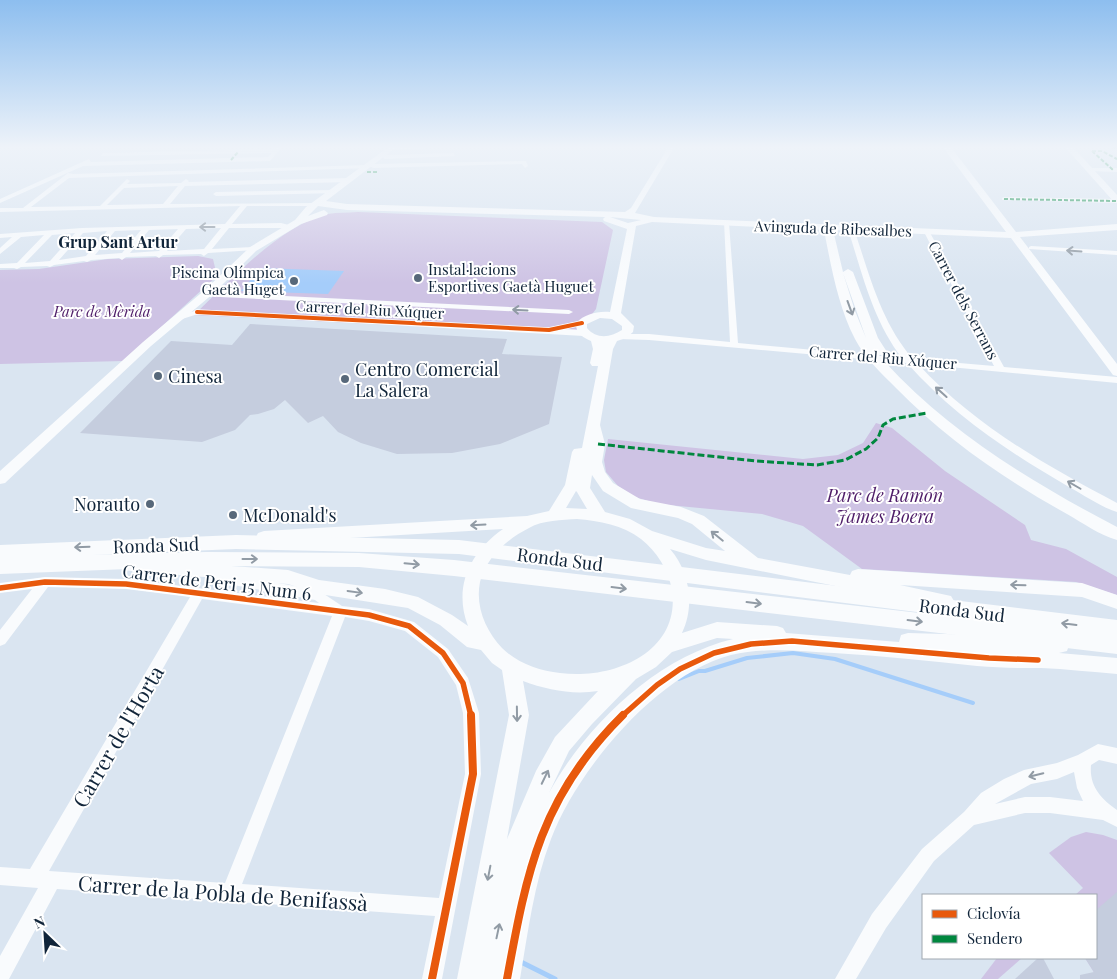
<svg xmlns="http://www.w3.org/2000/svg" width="1117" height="979" viewBox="0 0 1117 979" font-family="'Playfair Display',serif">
<rect width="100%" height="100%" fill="#dae5f1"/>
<g fill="#cec3e4">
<path d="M358,212L602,222L613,230L596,309L577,334L194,315C229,282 280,225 328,214C338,212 348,213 358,212Z"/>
<polygon points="198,256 213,259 217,276 124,361 0,364 0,270 39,269 108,259"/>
<polygon points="876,423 892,428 945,471 1025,525 1031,540 1066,549 1117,577 1117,595 1076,582 862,569 803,526 762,514 658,504 635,497 618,486 606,472 604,460 608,439 803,459 838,455 863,443"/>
<polygon points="1086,832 1103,835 1117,840 1117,979 1098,979 1085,958 1096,958 1096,895 1075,895 1083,888 1049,853 1071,837"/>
<polygon points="997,958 1022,958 998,979 981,979"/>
</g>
<polygon fill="#a5cdfa" points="261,268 344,271 328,294 241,291"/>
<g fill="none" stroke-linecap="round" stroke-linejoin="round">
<polyline stroke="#a5cdfa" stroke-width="4" points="679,679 699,671 705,671 747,658 793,653 835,659 973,703"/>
<polyline stroke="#a5cdfa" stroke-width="5" points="521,962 555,979"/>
</g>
<g fill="#c5cdde">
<polygon points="250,324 507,339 502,354 562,357 549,424 500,444 452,453 397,454 361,443 338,432 323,416 308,423 285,400 274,409 258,414 250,415 235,430 202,442 80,433 171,341 232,345"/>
<polygon points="1117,892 1117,979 1080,979 1080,975 1094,972 1085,958 1096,958 1096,910"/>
<polygon points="1038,958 1043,958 1054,979 1015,979"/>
</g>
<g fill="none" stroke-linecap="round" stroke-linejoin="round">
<g fill="#f9fbfd" fill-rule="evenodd">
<polygon points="276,146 291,146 281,148 270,161 83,166 0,203 0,199 89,159 91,162 268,157 272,153 101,156 103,153 274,149"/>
<polygon points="396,146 453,146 450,148 398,149"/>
<polygon points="453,153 455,156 385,159 382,157 385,155"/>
<polygon points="526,161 528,166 525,168 522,164 373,168 370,166 373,164"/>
<path d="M367,165L369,168L69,178L31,207L100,206L127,179L130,181L127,184L181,183L186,179L189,181L188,182L350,178L353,180L350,182L185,186L170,204L318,203V205L316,206H247L232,224L281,223L293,226L290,228H229L212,249L253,247L255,248V250L208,253L204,256L201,254L163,255L159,258L156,256L126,257L122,260L119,258L91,260L87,262L84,261L54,265L50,267L47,266L21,267L17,269L14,268H0V264L17,263L44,235L21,237L0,254V248L12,237L0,238V234L82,228L225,224L240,206L0,212V208H23L68,173L73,174ZM178,186L163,204L107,205L124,188ZM221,228L204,249L167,251L186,229ZM178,229L159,251L130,253L149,230ZM141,230L122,253L95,255L115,231ZM107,231L86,256L59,260L83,233ZM75,233L50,261L25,263L52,235Z"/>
<polygon points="1090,168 1117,168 1117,172 1088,171"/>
<polygon points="334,190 336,191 336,193 216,196 213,194 216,192"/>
<polygon points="1004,197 1117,199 1117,203 1002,200 1002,198"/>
<path d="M724,222L729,223L738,343L902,358C873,321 862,273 848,229L851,227L854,229C869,273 881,323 913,359L994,366L924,232L929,231L1004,367L1117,377V383L918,364C974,425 1045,465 1117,503V512C1101,507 1084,495 1069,487C1010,453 953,415 907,363L649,340L618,339V335L621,334H649L730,342Z"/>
<polygon points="1031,246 1117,251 1117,255 1029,249 1029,247"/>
<polygon points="207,289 221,293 569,310 573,312 569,314 220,297 207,293"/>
<polygon points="197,310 584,330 588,333 584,336 198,314 179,320 175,318"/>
<path d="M222,573L318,590L342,606L369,609L414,622L448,649L468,678L479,713L481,774L442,979H422L435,916L57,889L9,979H0V956L38,888L0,885V867L30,869L190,597L126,589L48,587L5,644L0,646V630L32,589L0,593V583L45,577L126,579L319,603L315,600L217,582L216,578L217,574ZM202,599L332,616L225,883L49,871ZM345,617L369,621L405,631L438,657L456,685L463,713L465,774L439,898L242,884Z"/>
<path d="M1098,744L1117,748V764L1099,760L1091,765C1089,786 1101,799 1117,810V827L1103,820L1050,813H1025L974,825L934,861L886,928L856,979H835L872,914L922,849L964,812L981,793L1004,779L1024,770L1057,763L1078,755ZM1074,772L1077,788L1083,801L1050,797H1025L995,804L1031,784L1057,779Z"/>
</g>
<g fill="#f9fbfd" fill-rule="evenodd">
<path d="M390,146H398L326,201L347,204L625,212L631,208L669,146H675L635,213L654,217L1006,232L942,146H950L1016,232L1117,224V230L1020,237L1117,364V376L1113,375L1011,238L833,230L843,272L848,269L853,272L878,338L887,352L885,355H879L884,361C950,433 1031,482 1117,527V540C1099,535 1083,523 1067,514C1004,479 946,439 896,388C881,373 865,358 855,339C838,306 831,266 824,230L652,222L636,226L621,313L634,326L633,332L626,338L617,341L613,349L600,425L605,444L602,462L605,472L613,483L640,499L681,507L704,516L758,558L850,575L852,571L858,569L1082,583L1117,595V609L1082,597L900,585L951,596L954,601L951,606L945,608L706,560L670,549C690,572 695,606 682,633L717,622L777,626L783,628L786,633L899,642L901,635L908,633L1060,637L1067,639L1069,645L1067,651L1059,653L1117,658V674C1092,672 1066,669 1041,668C1020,668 999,668 977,666C930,661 882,656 834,653C799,651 766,647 731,655C657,674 577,770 551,839C534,883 528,932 520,979H457L509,715L502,670L492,663L481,650L467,647L440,625L408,608L319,594L288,584L131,571L125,570L123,565L125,560L131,559L288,570L319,580L385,589L418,597L452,615L468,626C453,587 470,552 503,529L264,543L258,541L256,537L258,533L264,531L527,516L549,511L565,485L572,452L574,449L582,448L598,366H592L590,363L593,349L591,341C583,338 575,332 576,323C585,314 597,311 610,312L627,229L604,221L603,219L605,217L347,210L318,206L308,216L324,210L328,213L327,215L301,224L256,251L214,293L151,346L5,483L0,484V471L143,342L206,289L250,247L295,220L306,207ZM610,217L641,220L628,223ZM843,273L866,338L855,311ZM600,318L612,319L622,326V330C610,338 596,339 587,328V324ZM592,475L603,491L631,508L678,518L692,524L725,551L706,548L652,531L630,519L605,512L590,488ZM576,491L577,492L587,509L566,508ZM577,519C599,521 623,525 641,539C657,552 668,569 672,590C681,653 612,680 560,673C539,671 517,663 502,648C486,631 475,607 480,582C486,558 507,539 529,528C543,520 562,520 577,519ZM717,638L733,639C657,657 585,726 549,793L569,751L592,724L636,679L656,667L672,652ZM523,681C547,690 573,695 598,691L555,737L536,771L507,839L529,715Z"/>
<polygon points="1064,146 1072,146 1117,195 1117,202 1114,202"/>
</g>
<path fill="#f9fbfd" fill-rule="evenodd" d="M236,535L459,540L1117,620V654L454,576L359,567L206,566L0,574V545ZM236,549L459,554L972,619L454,560L359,553L206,552L91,555Z"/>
<g stroke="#00873e" stroke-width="2" stroke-dasharray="4 2" stroke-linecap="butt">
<polyline points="279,146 288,146"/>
<polyline points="1112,146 1117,149"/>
<polyline points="1092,151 1113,170"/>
<polyline points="1092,151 1102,151 1117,159"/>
<polyline points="231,160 238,152"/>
<polyline points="367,172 377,172"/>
<polyline points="1004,199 1117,201"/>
</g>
<polyline stroke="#00873e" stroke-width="3" stroke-dasharray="7 3" stroke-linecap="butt" points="598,444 756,461 817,465 845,460 866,449 878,438 883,425 893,419 927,413"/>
<defs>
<polyline id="cycleway-far2" points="197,312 549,330 582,323"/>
<g id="cycleway-far1">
<polyline points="0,588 45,582 126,584 369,615 409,626 443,653 463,683 471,716"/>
<polyline points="622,716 657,685 680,669 714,653 751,644 792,641 989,658 1038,660"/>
</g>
<g id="cycleway">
<polyline points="432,979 473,774 471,715"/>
<path d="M507,979C527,870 541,796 623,715"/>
</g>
</defs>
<use href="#cycleway-far2" stroke="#fff" stroke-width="5.5"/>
<use href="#cycleway-far1" stroke="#fff" stroke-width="9"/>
<use href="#cycleway" stroke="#fff" stroke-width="11"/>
<use href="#cycleway-far2" stroke="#e8590c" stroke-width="4"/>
<use href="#cycleway-far1" stroke="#e8590c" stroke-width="5.5"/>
<use href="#cycleway" stroke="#e8590c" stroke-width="8"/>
</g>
<defs><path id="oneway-shaft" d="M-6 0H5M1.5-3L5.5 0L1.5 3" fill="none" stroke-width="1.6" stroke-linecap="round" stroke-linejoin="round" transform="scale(1.25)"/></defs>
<g stroke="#919ba5">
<use href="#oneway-shaft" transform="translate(207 227) rotate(180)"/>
<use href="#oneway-shaft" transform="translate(1074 251) rotate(-176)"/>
<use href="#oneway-shaft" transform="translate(850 308) rotate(70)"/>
<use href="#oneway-shaft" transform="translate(520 310) rotate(-177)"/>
<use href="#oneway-shaft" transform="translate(941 392) rotate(-138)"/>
<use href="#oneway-shaft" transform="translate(1074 485) rotate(-150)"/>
<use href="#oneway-shaft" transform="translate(478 525) rotate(177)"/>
<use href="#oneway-shaft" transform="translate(717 536) rotate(-141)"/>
<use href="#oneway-shaft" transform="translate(82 547) rotate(178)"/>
<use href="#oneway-shaft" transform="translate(250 559)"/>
<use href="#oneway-shaft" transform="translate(412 564) rotate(5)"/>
<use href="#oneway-shaft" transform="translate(1018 585) rotate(-178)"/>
<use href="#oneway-shaft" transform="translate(619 588) rotate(7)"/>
<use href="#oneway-shaft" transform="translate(355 592) rotate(8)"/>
<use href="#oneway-shaft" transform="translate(754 603) rotate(7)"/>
<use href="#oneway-shaft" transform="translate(915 621) rotate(7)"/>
<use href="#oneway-shaft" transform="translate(1069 624) rotate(-173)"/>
<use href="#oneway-shaft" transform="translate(517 714) rotate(89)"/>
<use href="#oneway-shaft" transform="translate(1036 775) rotate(167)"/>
<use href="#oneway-shaft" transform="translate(545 777) rotate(-64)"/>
<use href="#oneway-shaft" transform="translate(489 873) rotate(101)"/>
<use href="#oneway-shaft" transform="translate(498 931) rotate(-78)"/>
</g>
<linearGradient id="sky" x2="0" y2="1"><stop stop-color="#8dbeef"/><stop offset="0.52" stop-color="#eef3f9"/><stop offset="1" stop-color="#eef3f9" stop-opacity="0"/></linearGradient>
<rect width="1117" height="283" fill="url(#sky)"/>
<g fill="#57687a" stroke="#fff" stroke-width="2">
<circle cx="418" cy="278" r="5"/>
<circle cx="294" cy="281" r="5"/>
<circle cx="158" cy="376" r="5"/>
<circle cx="345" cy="379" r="5"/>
<circle cx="150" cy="504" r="5"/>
<circle cx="233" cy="515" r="5"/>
</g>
<g text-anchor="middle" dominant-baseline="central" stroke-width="4" stroke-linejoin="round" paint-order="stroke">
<g font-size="15" fill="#11253a" stroke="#fff">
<text transform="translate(833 228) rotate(2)">Avinguda de Ribesalbes</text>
<text transform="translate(964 300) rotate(62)">Carrer dels Serrans</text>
<text transform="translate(370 309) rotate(3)">Carrer del Riu Xúquer</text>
<text transform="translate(883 357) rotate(5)">Carrer del Riu Xúquer</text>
</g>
<g font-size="15" fill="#11253a" stroke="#fff" text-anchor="start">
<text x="428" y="269">Instal·lacions<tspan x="428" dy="17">Esportives Gaetà Huguet</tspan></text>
<text x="284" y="272" text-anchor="end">Piscina Olímpica<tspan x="284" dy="17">Gaetà Huget</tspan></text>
</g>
<g font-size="15" font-style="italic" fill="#4e1c68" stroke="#fff">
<text x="102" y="311">Parc de Mèrida</text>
</g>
<g font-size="16" font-weight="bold" fill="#11253a" stroke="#fff">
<text x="118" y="241">Grup Sant Artur</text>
</g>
<g font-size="18" fill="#11253a" stroke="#fff" text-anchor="start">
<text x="355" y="369">Centro Comercial<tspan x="355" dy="21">La Salera</tspan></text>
<text x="168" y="376">Cinesa</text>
<text x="140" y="504" text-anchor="end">Norauto</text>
<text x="243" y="515">McDonald's</text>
</g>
<g font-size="18" font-style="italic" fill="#4e1c68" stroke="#fff">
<text x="885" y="495">Parc de Ramón<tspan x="885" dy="21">James Boera</tspan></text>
</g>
<g font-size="18" fill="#11253a" stroke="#fff">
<text transform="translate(156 545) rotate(-2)">Ronda Sud</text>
<text transform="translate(560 559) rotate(7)">Ronda Sud</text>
<text transform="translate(217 582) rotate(7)">Carrer de Peri 15 Num 6</text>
<text transform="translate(962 610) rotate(7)">Ronda Sud</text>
</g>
<g font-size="21" fill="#11253a" stroke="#fff">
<text transform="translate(117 736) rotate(-60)">Carrer de l'Horta</text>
<text transform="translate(223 892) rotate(4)">Carrer de la Pobla de Benifassà</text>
</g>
</g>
<rect x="922" y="894" width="175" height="65" fill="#ffffff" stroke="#a0a8b0"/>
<rect x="932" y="910" width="25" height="8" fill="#e8590c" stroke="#a0a8b0"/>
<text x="967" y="919" font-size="15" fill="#11253a">Ciclovía</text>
<rect x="932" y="935" width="25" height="8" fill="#00873e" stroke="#a0a8b0"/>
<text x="967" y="944" font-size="15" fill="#11253a">Sendero</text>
<g transform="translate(45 934) rotate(335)" stroke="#ffffff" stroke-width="4" paint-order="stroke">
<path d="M0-4L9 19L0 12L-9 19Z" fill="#11253a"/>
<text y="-8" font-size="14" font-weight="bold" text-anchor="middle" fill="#11253a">N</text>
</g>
</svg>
